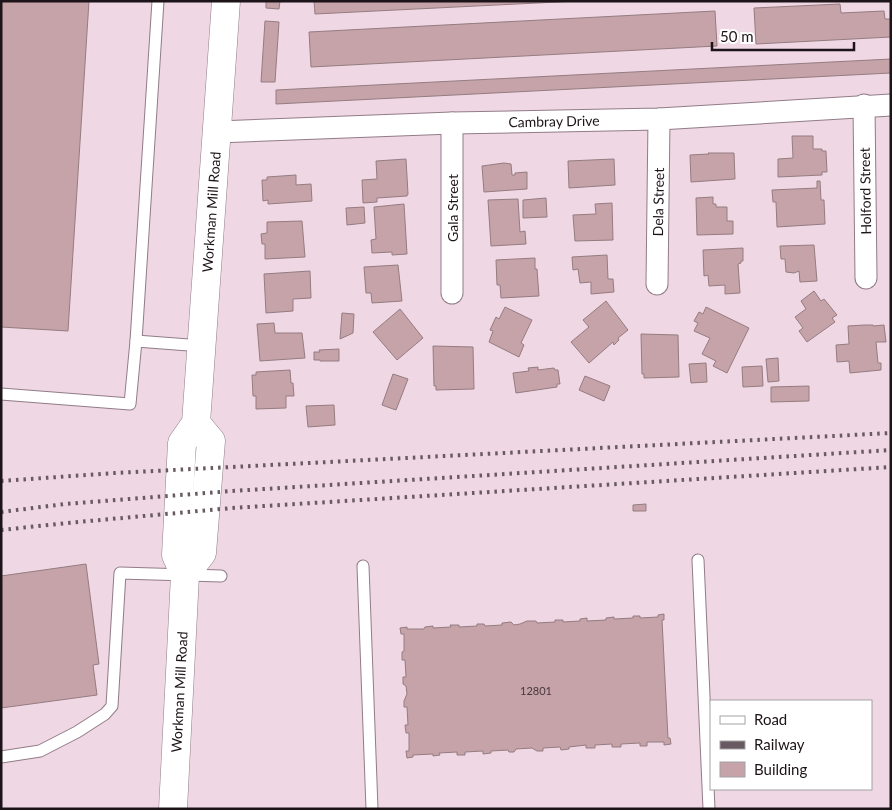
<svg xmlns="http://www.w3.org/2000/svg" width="892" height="810" viewBox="0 0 892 810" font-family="Lato,sans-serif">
<rect width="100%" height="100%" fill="#efd7e4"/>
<g fill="#c5a3a9" stroke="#957c81">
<polygon points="1,1 89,1 68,331 1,327"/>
<polygon points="266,1 280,1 279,9 266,8"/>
<polygon points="314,1 578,1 315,14"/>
<polygon points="840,4 841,13 884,11 885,19 891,19 891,37 756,44 754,8"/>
<polygon points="715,11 717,46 311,67 309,32"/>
<polygon points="265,21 279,22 275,82 261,82"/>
<polygon points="891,59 891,73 276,104 276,90"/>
<polygon points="792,136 813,136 813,149 822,149 822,151 826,151 827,172 822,172 822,175 778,177 778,159 793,158"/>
<polygon points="708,153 734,153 735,179 691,182 690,155 709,154"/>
<polygon points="406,159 408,194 407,196 377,198 377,202 363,203 362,180 377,179 376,161"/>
<polygon points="614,159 615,185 569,188 568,161"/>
<polygon points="504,163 511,164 512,175 515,175 515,173 527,172 527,189 484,192 482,166"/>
<polygon points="296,175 296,185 311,184 312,201 268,204 268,200 263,201 262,180 267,180 267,177"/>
<polygon points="817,181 820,181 821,200 824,200 825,224 777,227 776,202 773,202 772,190 817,188"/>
<polygon points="713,197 713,204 716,204 716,207 727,207 727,221 733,221 733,234 697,235 696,198"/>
<polygon points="546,198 547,217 523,218 523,200"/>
<polygon points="518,199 520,232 525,231 526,244 491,246 488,200"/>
<polygon points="612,203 613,240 575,241 573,215 596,214 595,204"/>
<polygon points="404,204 407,254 392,255 392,252 372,253 371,240 376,239 374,207"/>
<polygon points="364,207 365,223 347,225 346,208"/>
<polygon points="302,221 305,257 265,259 265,244 262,244 261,234 267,233 267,222"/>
<polygon points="814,245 817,281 800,282 799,271 794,273 786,272 785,259 781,259 780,246"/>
<polygon points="743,248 743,261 741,261 741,263 738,264 740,293 725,294 725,285 709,286 708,275 704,276 703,250"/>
<polygon points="607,255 608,279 613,279 614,292 591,294 591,282 580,283 578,269 573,270 572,257"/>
<polygon points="535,258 535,269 537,269 539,296 501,298 500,285 497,285 496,260"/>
<polygon points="398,265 402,301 372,303 371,293 366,293 364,267"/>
<polygon points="310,271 311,298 293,299 293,311 266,313 264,274"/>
<polygon points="814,291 821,301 824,299 837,315 832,318 835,322 807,342 799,331 803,328 795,317 806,309 801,301"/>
<polygon points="606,301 628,330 618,338 619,340 614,345 613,342 589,363 571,342 589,327 583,320"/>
<polygon points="505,307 532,320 521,343 524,345 519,357 489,342 493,331 490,330 496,317 499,319"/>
<polygon points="706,307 749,328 727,373 713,366 716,361 702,354 710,338 694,331 698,323 694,321 699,312 703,314"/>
<polygon points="400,309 423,338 397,360 373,332"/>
<polygon points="342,313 354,314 353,333 340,339"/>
<polygon points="274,323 275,333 302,333 305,358 260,361 257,324"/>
<polygon points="864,325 873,325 873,326 884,325 886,342 876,342 878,363 881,363 881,370 850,373 849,361 837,362 836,345 849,344 848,326"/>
<polygon points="641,334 678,335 679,377 644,378 644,374 642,374"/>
<polygon points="433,346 473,347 474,389 436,390 436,386 434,386"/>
<polygon points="339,349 339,361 320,361 320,360 314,360 314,352 320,352 319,350"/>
<polygon points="778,358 779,381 768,382 766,359"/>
<polygon points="706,363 707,382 691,383 689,364"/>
<polygon points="762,366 763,386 743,387 742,367"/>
<polygon points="538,367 538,370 554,368 555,370 558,370 560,384 557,384 557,387 516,393 513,373 529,371 528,368"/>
<polygon points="290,370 291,383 293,383 294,396 286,396 286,408 256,409 256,396 253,396 252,375 256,375 256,372"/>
<polygon points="393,374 408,379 396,410 382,405"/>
<polygon points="585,376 610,386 604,401 579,390"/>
<polygon points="809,386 809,401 771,402 771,387"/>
<polygon points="334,405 335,425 308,427 306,406"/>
<polygon points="646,504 646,511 633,511 633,505"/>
<polygon points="86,564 99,664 93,665 97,695 1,708 1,576"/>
<polygon points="664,614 664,620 662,620 668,738 670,738 671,744 664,745 664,742 647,742 647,746 640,746 640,743 621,744 621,747 612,747 612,744 595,745 595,748 586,748 586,745 569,747 569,749 561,750 560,747 543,748 543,751 537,751 532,748 516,749 514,752 509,752 508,750 491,751 491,753 483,754 483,751 465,752 465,755 457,755 457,752 439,753 440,755 433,756 433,754 413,755 413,757 407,758 406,751 409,751 409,733 406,733 405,725 408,725 407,707 404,707 404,701 407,694 406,686 403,684 403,677 406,677 405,660 402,660 402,652 404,651 404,634 401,634 400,628 407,627 407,629 424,629 425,627 433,626 433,628 451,627 450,625 459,625 459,627 477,626 477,624 484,624 485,626 502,625 502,623 511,622 514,625 520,624 527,621 536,621 537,623 555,622 555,620 563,620 563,622 580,621 580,619 587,618 587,621 606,620 606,618 614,617 614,619 633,618 633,616 640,616 640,618 658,617 658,615"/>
</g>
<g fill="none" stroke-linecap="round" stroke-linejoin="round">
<defs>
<g id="lane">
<polyline points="136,341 158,1"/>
<polyline points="1,394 130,404 136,341 202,346"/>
<polyline points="698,560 709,809"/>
<polyline points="363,566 372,809"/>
<polyline points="1,757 40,751 77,732 105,714 112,706 120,573 221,576"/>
</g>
<g id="street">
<polyline points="864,105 866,278"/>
<polyline points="217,132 452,123 659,119 891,105"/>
<polyline points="657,284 659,119"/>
<polyline points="452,293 452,123"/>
</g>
<g id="secondary">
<polyline points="185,575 202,553 211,441 196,423"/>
<polyline points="173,809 185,575 176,555 182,443 196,423 226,1"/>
</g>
</defs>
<use href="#lane" stroke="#917c87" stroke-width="13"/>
<use href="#street" stroke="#917c87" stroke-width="23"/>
<use href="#secondary" stroke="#917c87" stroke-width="29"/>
<use href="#lane" stroke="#fff" stroke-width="11"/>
<use href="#street" stroke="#fff" stroke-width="21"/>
<use href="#secondary" stroke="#fff" stroke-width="28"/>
<g stroke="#695a62" stroke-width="4" stroke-dasharray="2.5 5" stroke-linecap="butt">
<polyline points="1,481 115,473 891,433"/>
<polyline points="1,512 65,504 232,491 891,450"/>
<polyline points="1,530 67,523 232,508 891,467"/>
</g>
</g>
<g text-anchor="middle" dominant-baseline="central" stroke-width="4.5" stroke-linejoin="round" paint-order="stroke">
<g font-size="11" fill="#47383d">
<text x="536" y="690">12801</text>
</g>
<g font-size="14" fill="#1d1419" stroke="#fff">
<text transform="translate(554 121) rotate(-1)">Cambray Drive</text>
<text transform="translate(865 191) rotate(-91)">Holford Street</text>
<text transform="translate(658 202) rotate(-89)">Dela Street</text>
<text transform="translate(452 208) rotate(-90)">Gala Street</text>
<text transform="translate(211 212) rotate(-86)">Workman Mill Road</text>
<text transform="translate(179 692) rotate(-87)">Workman Mill Road</text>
</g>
</g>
<rect width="892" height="810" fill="none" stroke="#1d1419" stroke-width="5"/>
<rect x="710" y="700" width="162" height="90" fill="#ffffff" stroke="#a5a1a3"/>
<rect x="720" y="716" width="25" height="8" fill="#ffffff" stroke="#a5a1a3"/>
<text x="754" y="725" font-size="15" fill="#1d1419">Road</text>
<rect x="720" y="741" width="25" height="8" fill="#695a62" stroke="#a5a1a3"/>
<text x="754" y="750" font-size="15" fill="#1d1419">Railway</text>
<rect x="720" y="762" width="25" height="15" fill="#c5a3a9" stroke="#a5a1a3"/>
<text x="754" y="775" font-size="15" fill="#1d1419">Building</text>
<path d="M712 42v8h142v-8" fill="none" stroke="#1d1419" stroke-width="2.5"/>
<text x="720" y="42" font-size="15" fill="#1d1419" stroke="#ffffff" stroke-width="4" paint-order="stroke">50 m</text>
</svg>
